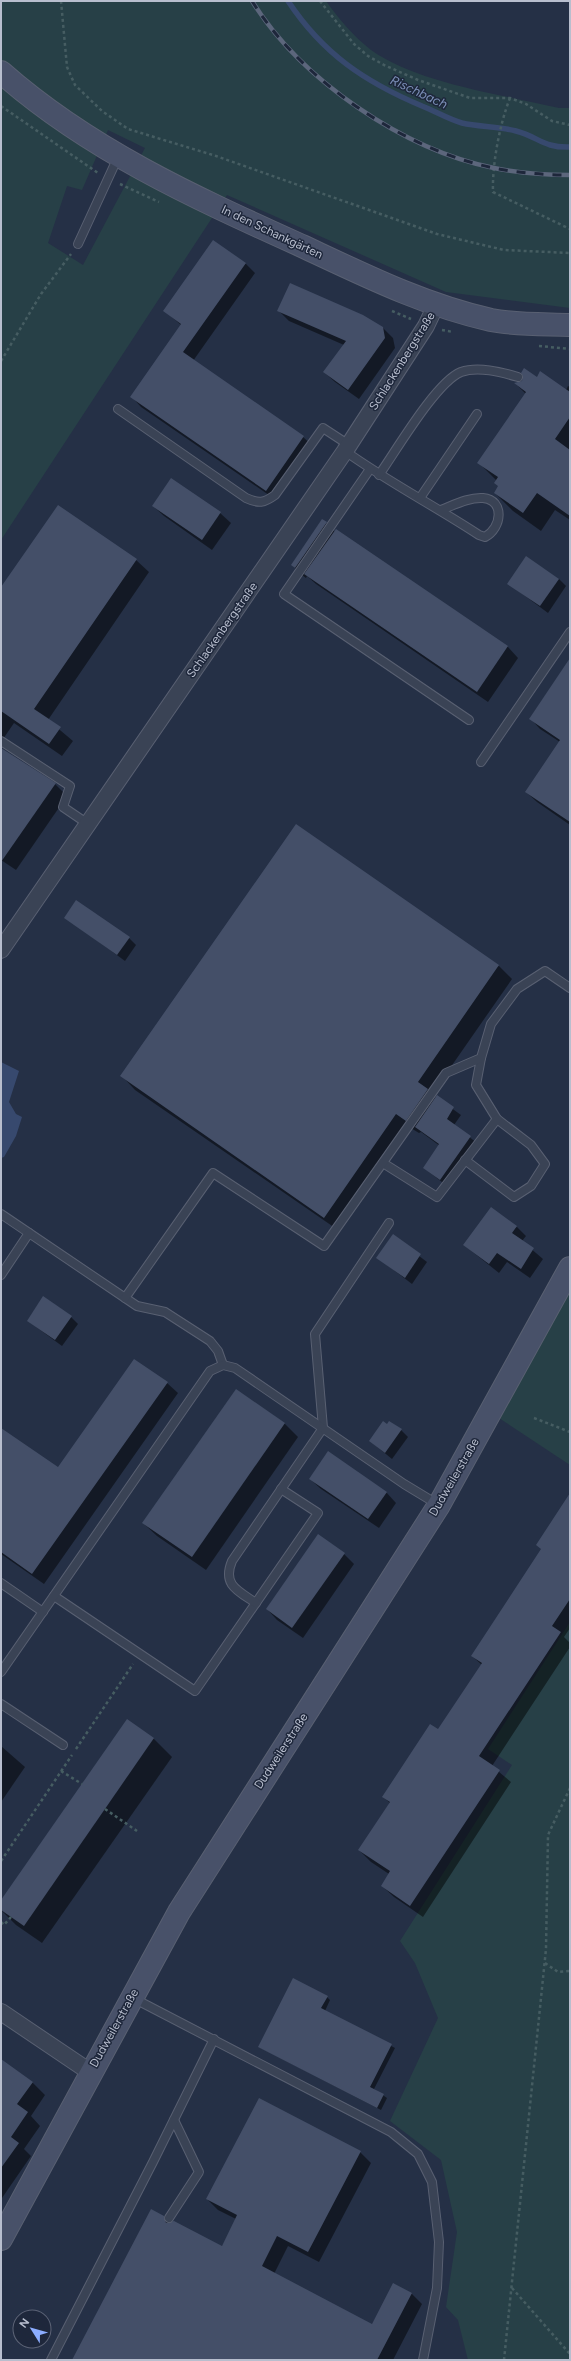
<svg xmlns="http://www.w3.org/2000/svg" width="571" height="2361" viewBox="0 0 571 2361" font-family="Figtree,sans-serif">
<rect width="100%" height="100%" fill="#253046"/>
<g fill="#274047" fill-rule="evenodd">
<path d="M1,1H326C339,19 353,36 371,50C417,83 503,95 559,108H570V308L446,292L227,195L1,540ZM108,130L145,148L83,265L48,243L67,186L82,190Z"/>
<polygon points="570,1290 570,1465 499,1418"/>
<polygon points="570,1622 570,2360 468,2360 458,2320 446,2307 457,2232 441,2160 390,2121 438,2018 415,1963 400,1941 512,1765 488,1749"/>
</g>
<polygon fill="#37496e" points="1,1062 19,1071 9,1102 16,1114 22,1117 16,1136 4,1157 1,1158"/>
<g fill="#0007">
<polygon points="213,241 246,264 255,273 193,361 303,437 313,446 276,500 141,407 132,397 181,325 165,311"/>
<polygon points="278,310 382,327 393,338 395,348 359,399 335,382 324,372 344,345 289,321"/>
<polygon points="537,378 566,390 568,386 570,387 570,520 555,510 541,531 513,511 495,493 499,487 497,481 479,463 526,394 516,384"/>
<polygon points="58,506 136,560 149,572 48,720 73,741 62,756 14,723 1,742 1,589"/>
<polygon points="153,506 220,513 231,523 212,550 164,516"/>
<polygon points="326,523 335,532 336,530 508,647 518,658 488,702 316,584 307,576 306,578 302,575 292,565"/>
<polygon points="559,579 566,586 548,613 509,584"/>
<polygon points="570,659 570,825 537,802 526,792 560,742 540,729 530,718"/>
<polygon points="1,749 55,784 67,796 16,870 1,860"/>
<polygon points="65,917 129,938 136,945 125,961"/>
<polygon points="499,966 512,979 432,1094 461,1115 454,1125 477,1143 447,1186 424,1168 440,1146 421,1132 419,1133 409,1127 338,1230 135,1090 122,1076"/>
<polygon points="517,1227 526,1236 522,1241 543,1259 530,1278 507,1262 499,1273 464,1245"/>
<polygon points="393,1236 427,1262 412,1284 378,1258"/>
<polygon points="71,1317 78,1324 62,1346 28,1321"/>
<polygon points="167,1383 178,1393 44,1584 1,1554 1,1429 58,1469"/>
<polygon points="236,1390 285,1424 298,1437 206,1570 157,1536 143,1523"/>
<polygon points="387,1425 401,1430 408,1437 392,1459 370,1441"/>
<polygon points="310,1479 386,1492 396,1503 379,1528 321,1489"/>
<polygon points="570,1495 570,1628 564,1637 570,1643 570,1647 492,1766 511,1782 423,1917 394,1897 382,1886 389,1874 371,1862 359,1850 390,1803 383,1797 439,1731 482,1665 472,1656 542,1550"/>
<polygon points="344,1554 354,1564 303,1638 277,1620 267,1609"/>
<polygon points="127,1721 154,1739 172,1757 42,1943 16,1925 1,1910 1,1902"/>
<polygon points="1,1746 25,1767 1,1802"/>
<polygon points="327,1997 330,2000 325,2011 395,2048 374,2089 387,2098 381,2110 259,2047"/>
<polygon points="1,2061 32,2082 45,2095 31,2116 40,2126 24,2149 31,2156 2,2198"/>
<polygon points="360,2152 371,2163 319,2262 288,2246 274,2274 372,2325 394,2284 412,2294 422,2304 393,2360 74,2360 164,2216 170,2223 222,2247 236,2219 218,2210 207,2199"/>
</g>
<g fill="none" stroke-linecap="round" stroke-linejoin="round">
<path stroke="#37496e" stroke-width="5.5" d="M288,1C323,54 365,82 422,106C435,111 448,119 462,123C479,127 498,126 516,131C539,137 543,148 570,147"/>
</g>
<g fill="#444f68">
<polygon points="213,240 246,263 183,352 304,436 266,491 130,397 181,324 163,311"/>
<polygon points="290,283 363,315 383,327 385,338 348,390 323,372 346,341 277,311"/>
<polygon points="524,368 537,377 540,371 570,392 570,417 555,439 570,450 570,516 537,493 523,513 494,493 498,486 494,483 498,477 477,463 526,392 514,383 522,381 523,376 521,373"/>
<polygon points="171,478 221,512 202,540 152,506"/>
<polygon points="58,505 137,559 34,709 61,727 49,744 1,711 1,587"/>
<polygon points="322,519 327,522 295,568 291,565"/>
<polygon points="336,529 508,646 477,692 304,574"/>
<polygon points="526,556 559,579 540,606 507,584"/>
<polygon points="570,658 570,822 525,792 560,740 529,719"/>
<polygon points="1,748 56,783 1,862"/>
<polygon points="296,824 499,965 418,1082 428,1089 406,1121 396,1114 324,1218 120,1076"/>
<polygon points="76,900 130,937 117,955 64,918"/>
<polygon points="437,1095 454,1107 447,1119 471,1136 440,1180 423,1168 439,1144 415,1127"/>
<polygon points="491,1207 517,1226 512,1233 534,1248 521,1269 497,1253 489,1264 463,1245"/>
<polygon points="393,1234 421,1254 405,1278 376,1258"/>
<polygon points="43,1296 72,1316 55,1340 27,1321"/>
<polygon points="134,1359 168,1382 32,1574 1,1552 1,1428 58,1467"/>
<polygon points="236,1389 285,1423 192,1557 142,1523"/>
<polygon points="383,1421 387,1424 389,1421 402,1429 385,1453 369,1441"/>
<polygon points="328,1451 387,1492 368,1519 309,1479"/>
<polygon points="570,1493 570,1599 552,1626 561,1632 479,1756 500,1770 410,1906 381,1886 390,1871 358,1850 390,1802 382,1797 430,1724 438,1729 482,1663 471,1656 541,1549 536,1545"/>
<polygon points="318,1534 345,1553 292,1628 266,1609"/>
<polygon points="127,1719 154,1738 24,1926 1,1910 1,1900"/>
<polygon points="293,1978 328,1996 321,2008 392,2044 370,2087 384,2094 377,2108 258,2047"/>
<polygon points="1,2059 33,2082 17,2104 28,2112 11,2137 19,2143 1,2168"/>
<polygon points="259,2098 361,2151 308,2252 277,2236 262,2266 372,2324 393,2283 412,2293 377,2360 72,2360 151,2209 164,2216 166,2223 174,2221 222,2246 237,2215 206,2199"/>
</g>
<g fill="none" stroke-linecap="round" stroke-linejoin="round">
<defs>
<g id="lane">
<polyline points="78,244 118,157"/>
<path d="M118,409L246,498C259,504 264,503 275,495L323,428L349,445"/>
<path d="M345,451C388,482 435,506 479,535L485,537C502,528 505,500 483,498C469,497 454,505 441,510"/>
<polyline points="370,469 284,594 469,720"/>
<path d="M379,475C396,451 436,382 461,372C478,366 501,372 518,377"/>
<polyline points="420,498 477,414"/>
<polyline points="1,741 70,786 63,807 88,824"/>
<polyline points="481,762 570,632"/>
<polyline points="465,1160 514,1197 531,1186 545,1164 531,1145 497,1119 476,1085 481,1058"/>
<polyline points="383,1163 437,1197 497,1119"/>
<polyline points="1,1214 137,1306 165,1312 210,1341 218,1351 223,1365"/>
<polyline points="1,1275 29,1233"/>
<polyline points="125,1298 213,1173 324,1246 446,1073 481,1058 491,1024 517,989 545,971 570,988"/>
<polyline points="1,1583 43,1612"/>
<polyline points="54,1596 195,1691 318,1513 281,1489"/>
<path d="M256,1603C238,1591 222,1585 232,1561L323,1428L315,1334L389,1223"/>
<polyline points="1,1672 210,1371 223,1365 235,1368 404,1484 437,1504"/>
<polyline points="1,1704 63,1745"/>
<polyline points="133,1998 391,2132 418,2154 432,2182 439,2242 437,2288 423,2360"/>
<polyline points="169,2218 199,2172 174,2120"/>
<polyline points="51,2360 153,2162 214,2039"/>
</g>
<g id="street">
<polyline points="1,950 345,451 426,326 436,305"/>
<polyline points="1,2012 90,2072"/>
</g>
<g id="secondary">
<path d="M1,72C89,150 196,198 302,246C364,275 424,305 491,320C516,325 544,324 570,325"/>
<polyline points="1,2239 179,1912 439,1505 570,1268"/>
</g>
</defs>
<use href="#lane" stroke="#596072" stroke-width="10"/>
<use href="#street" stroke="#596072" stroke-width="18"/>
<use href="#secondary" stroke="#596072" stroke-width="24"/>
<g stroke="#465d62" stroke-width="2.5" stroke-dasharray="3 3" stroke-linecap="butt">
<polyline points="61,1 67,67 75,85 102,111 128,129 216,156 437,234 504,250 570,253"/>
<polyline points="320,1 354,44 368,56 384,65 418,80 470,98 510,98 526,104 552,121 570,125"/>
<path d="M510,98C500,123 492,164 493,192L570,229"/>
<polyline points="1,106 98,173"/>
<polyline points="120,184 159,202"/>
<polyline points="392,311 411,319"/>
<polyline points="442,330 453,332"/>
<polyline points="539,346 570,349"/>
<polyline points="1,361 41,294 71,254"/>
<polyline points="534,1418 570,1432"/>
<polyline points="76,1749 133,1664"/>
<polyline points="61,1771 82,1784"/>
<polyline points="105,1809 137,1831"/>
<polyline points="1,1861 72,1755"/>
<polyline points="1,1922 4,1925 11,1917"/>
<polyline points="545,1963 558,1972 570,1971"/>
<polyline points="512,2288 570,2354"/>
<polyline points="504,2360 546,1949 548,1835 570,1788"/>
</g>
<use href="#lane" stroke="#3a4355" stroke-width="8"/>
<use href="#street" stroke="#3a4355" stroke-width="16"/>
<use href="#secondary" stroke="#485169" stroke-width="22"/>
<defs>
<path id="rail" d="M252,1C301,80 404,150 494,168C519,173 545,175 570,175"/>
</defs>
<use href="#rail" stroke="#5c667c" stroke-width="4.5"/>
<use href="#rail" stroke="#1e273b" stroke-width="3" stroke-dasharray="9" stroke-linecap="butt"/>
</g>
<g text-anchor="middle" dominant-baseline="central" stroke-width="3" stroke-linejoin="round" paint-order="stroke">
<g font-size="12" fill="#b8bece" stroke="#1e273b">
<text transform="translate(272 232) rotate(25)">In den Schankgärten</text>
<text transform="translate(402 361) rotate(-58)">Schlackenbergstraße</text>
<text transform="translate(222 630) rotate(-55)">Schlackenbergstraße</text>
<text transform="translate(454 1477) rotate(-60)">Dudweilerstraße</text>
<text transform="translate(281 1751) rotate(-57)">Dudweilerstraße</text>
<text transform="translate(114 2028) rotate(-61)">Dudweilerstraße</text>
</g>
<g font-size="13" font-style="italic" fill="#7c90b8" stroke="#1e273b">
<text transform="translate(419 92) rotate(25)">Rischbach</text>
</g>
</g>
<rect width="571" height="2361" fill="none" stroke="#b8bece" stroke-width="4"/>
<g transform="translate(32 2329) rotate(307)"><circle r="19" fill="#1e273b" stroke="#5c6376"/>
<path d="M0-3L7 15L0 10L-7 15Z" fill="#8cadff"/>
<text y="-6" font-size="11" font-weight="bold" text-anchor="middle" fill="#b8bece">N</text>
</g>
</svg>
